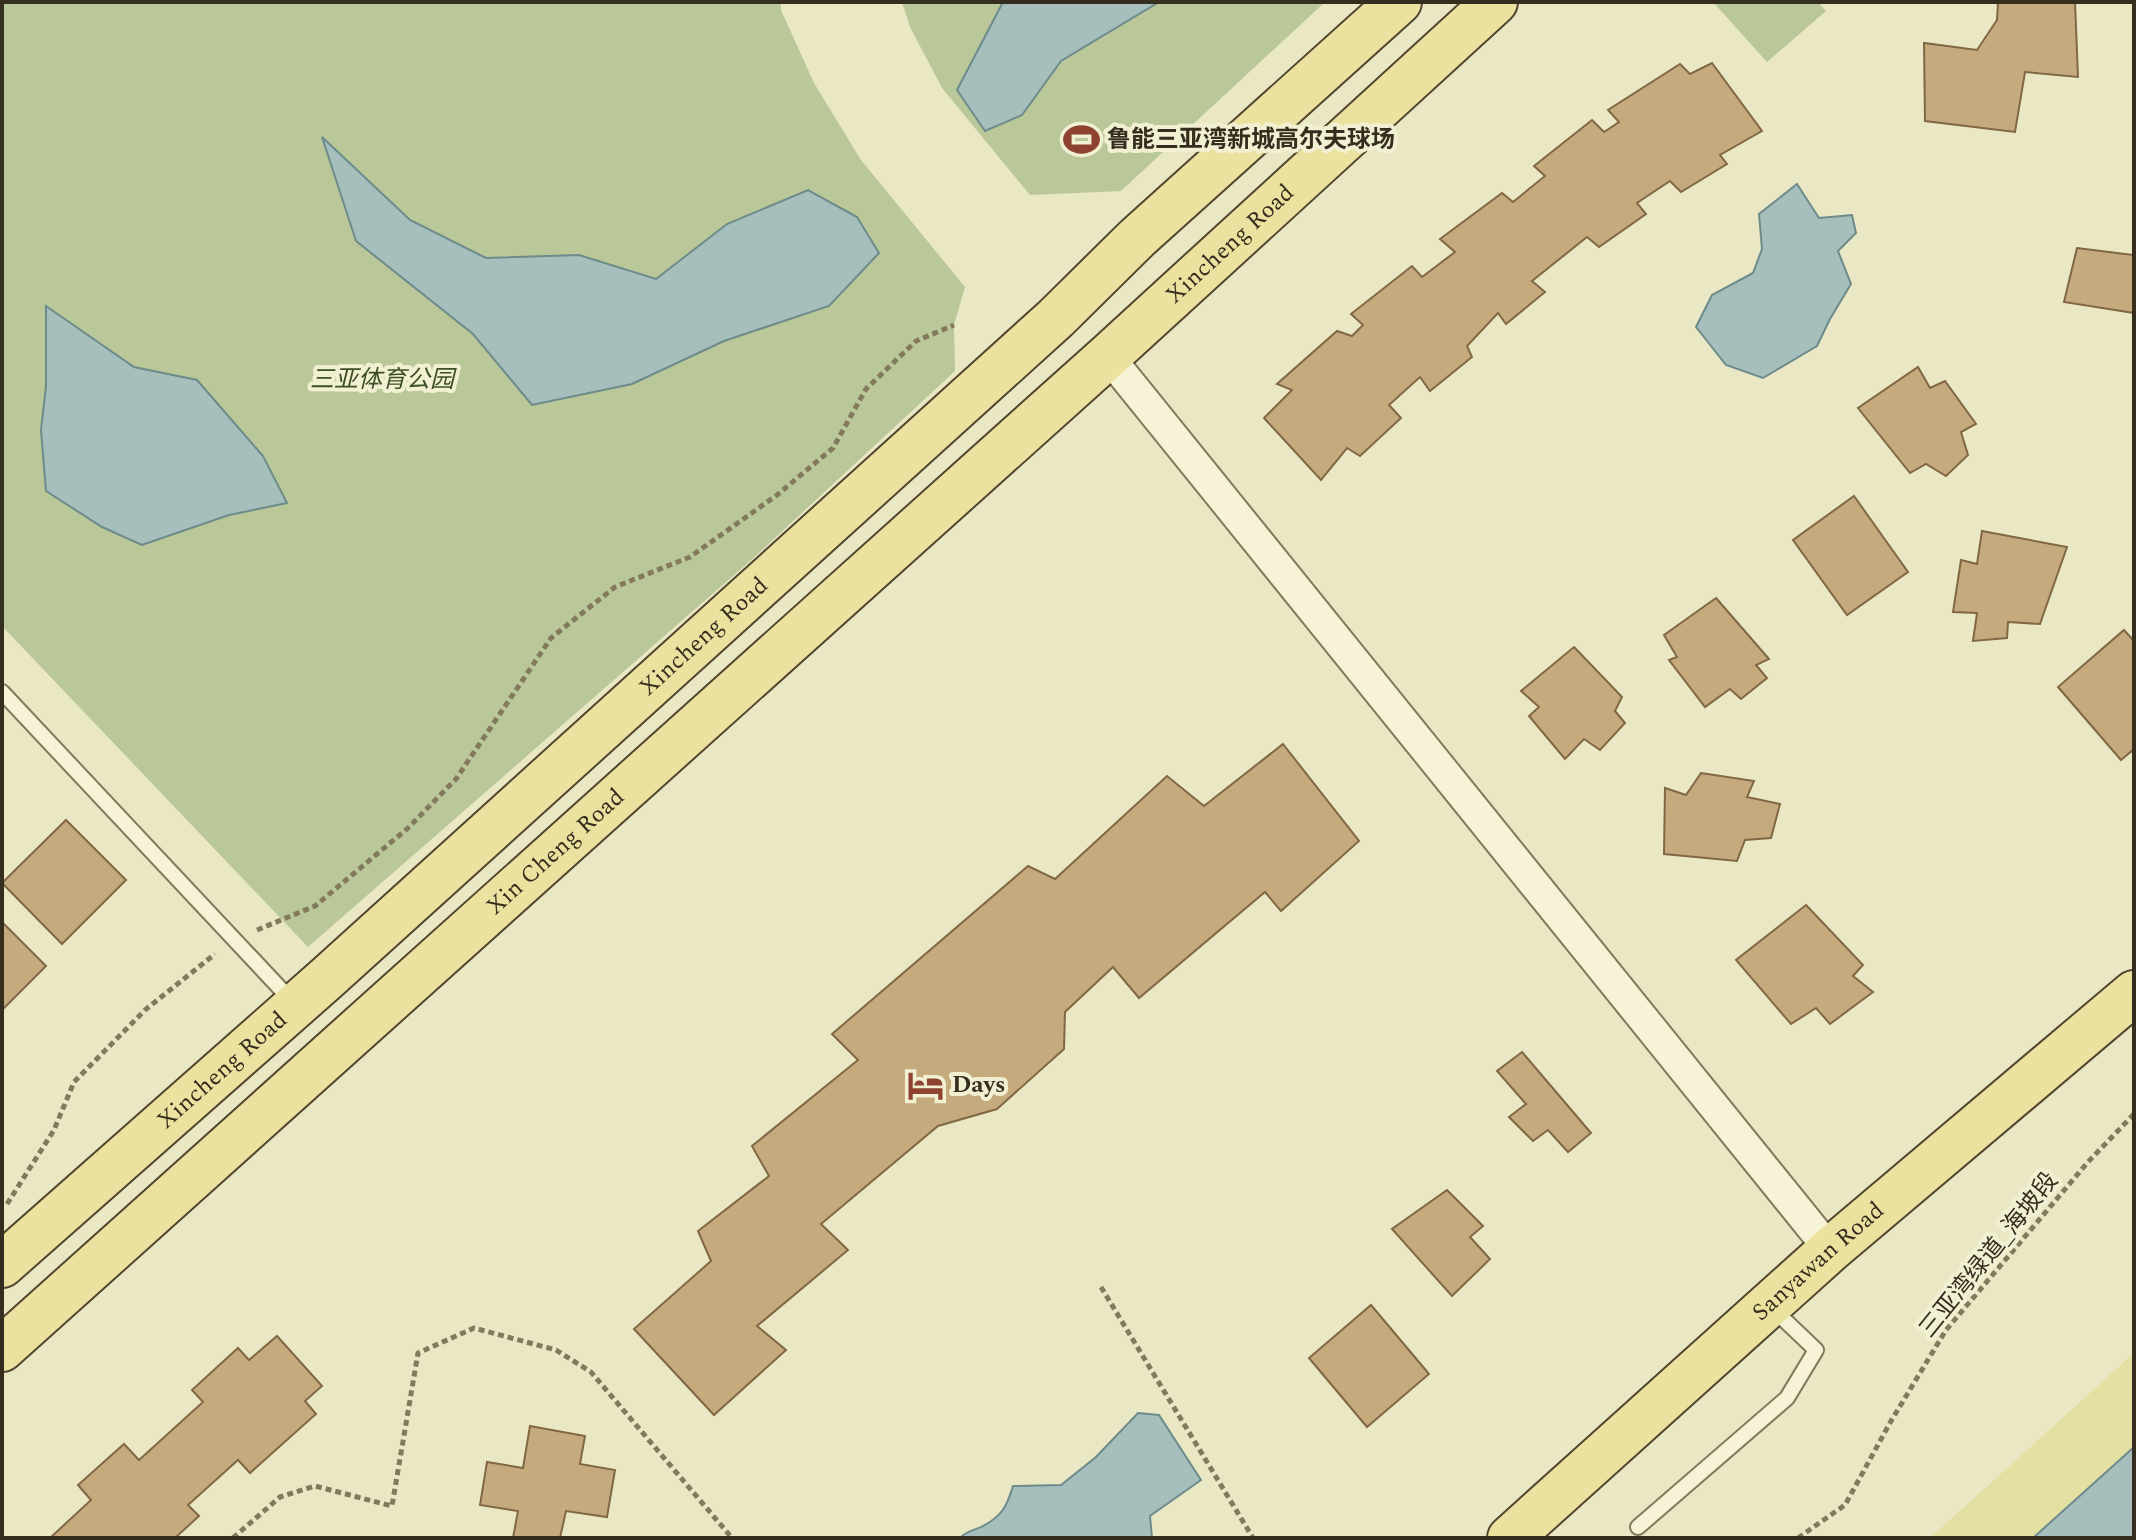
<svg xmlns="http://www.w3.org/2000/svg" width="2136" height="1540" viewBox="0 0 2136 1540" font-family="Spectral,'Noto Sans SC',serif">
<rect width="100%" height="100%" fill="#eae7c4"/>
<g fill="#b9c799">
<polygon points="2,2 781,2 781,10 814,83 861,160 965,287 954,325 955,371 749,562 308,947 2,626"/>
<polygon points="902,2 1325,2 1121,191 1030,195 942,88 910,27"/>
<polygon points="1713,2 1818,2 1826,11 1767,62"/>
</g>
<polygon fill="#e4e0a3" points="2134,1353 2134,1447 2033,1538 1930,1538"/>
<g fill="#a6bebc" stroke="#6d8b8a" stroke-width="2">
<polygon points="1003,2 1159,2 1061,61 1022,115 985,131 957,90"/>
<polygon points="322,137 410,220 486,258 579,255 656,279 727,224 808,190 857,217 879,253 829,306 724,341 632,384 532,405 473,334 356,241"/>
<polygon points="1797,184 1819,218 1852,215 1856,233 1838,251 1851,284 1830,319 1817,346 1763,378 1726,365 1696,327 1712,295 1753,273 1762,249 1759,214"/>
<polygon points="46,306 134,367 197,380 263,456 287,503 229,515 142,545 102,527 46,491 41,430 46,386"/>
<path d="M1138,1413L1159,1415L1201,1480L1150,1516L1152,1538H960C967,1530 974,1531 983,1526C1002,1516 1007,1506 1013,1486L1061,1485L1096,1457Z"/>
<polygon points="2134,1447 2134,1538 2033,1538"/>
</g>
<g fill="#c5aa7d" stroke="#816844" stroke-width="2">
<polygon points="1998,2 2075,2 2078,77 2025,72 2015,132 1925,121 1924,43 1977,50 1997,20"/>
<polygon points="1712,63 1762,131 1720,155 1727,164 1681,192 1670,181 1637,203 1646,214 1599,247 1587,237 1532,281 1545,292 1506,324 1498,313 1467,346 1472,357 1430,391 1420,377 1389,405 1401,418 1360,456 1347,448 1321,480 1264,418 1292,390 1277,384 1337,331 1352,336 1363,325 1351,314 1412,266 1422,277 1455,252 1440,239 1502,193 1513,202 1545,176 1534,166 1592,120 1604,132 1619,122 1608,110 1680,64 1690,74"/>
<polygon points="2077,248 2133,255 2134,253 2134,313 2064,302"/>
<polygon points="1918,367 1930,388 1945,381 1976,424 1961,432 1968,455 1946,476 1926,464 1910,473 1858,408"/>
<polygon points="1854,496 1908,572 1847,615 1793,540"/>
<polygon points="1982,531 2067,547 2040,624 2008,622 2007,638 1973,641 1977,613 1953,612 1961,560 1977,564"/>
<polygon points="1716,598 1769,659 1756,665 1767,678 1741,699 1730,689 1705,707 1669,660 1677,657 1664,635"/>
<polygon points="2124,630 2134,641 2134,749 2121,760 2058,687"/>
<polygon points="1574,647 1622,697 1615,711 1625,723 1600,750 1584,739 1565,759 1529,716 1539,707 1521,691"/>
<polygon points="1283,744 1359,841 1281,911 1265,892 1139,998 1113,967 1065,1012 1064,1049 997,1109 938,1126 821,1224 848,1250 757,1326 786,1350 714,1415 634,1329 711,1261 698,1231 769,1176 752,1146 858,1060 832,1034 1028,866 1055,879 1167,776 1204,806"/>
<polygon points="1701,773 1754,781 1747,797 1780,804 1771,838 1745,840 1737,861 1664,854 1665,788 1686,795"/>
<polygon points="66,820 126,880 62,944 2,883"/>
<polygon points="1806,905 1863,965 1853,976 1873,992 1830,1024 1816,1008 1791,1024 1736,960"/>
<polygon points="2,922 46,966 2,1010"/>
<polygon points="1522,1052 1591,1133 1568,1152 1548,1130 1533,1141 1509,1117 1526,1104 1497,1071"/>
<polygon points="1447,1190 1483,1226 1470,1237 1490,1259 1452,1296 1392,1229"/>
<polygon points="1371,1305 1429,1374 1367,1427 1309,1358"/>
<polygon points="277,1336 322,1386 305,1401 316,1414 250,1473 238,1460 188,1505 199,1516 175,1538 50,1538 91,1500 78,1485 124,1444 139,1460 203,1402 192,1390 238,1348 249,1360"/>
<polygon points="530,1426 585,1436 580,1464 615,1470 607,1517 566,1511 560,1538 513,1538 518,1511 480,1505 487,1462 523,1468"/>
</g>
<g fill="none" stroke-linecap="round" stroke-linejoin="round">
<defs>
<g id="service">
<polyline points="2,692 292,1001"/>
<polyline points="1638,1527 1787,1398 1816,1350 1772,1308"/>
</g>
<polyline id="minor" points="1108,356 1830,1250"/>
<g id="primary">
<path id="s1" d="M2,1265L327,978L1056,318L1137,238L1399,2"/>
<path id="s2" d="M2,1349L1108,356L1495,2"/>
<path id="s3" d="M1510,1538L1830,1250L2134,993"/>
</g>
</defs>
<use href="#service" stroke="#83795c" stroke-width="18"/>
<use href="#minor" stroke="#83795c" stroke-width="34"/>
<use href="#primary" stroke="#524630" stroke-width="48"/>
<g stroke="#83795c" stroke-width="5" stroke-dasharray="6 4" stroke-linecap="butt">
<polyline points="257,930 315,906 408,828 456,779 551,638 615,587 690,557 777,495 833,448 866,389 916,341 954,325"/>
<polyline points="7,1204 54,1130 74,1082 145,1010 215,954"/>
<polyline points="1101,1287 1253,1538"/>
<polyline points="233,1538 280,1497 315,1486 392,1506 418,1353 474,1328 556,1350 591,1372 732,1538"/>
<polyline points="1798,1538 1845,1505 1891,1421 1946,1330 2088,1162 2134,1114"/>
</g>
<use href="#service" stroke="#f6f3d7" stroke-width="14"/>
<use href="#minor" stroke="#f6f3d7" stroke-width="30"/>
<use href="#primary" stroke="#ebe29f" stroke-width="44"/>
</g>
<defs>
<symbol id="stadium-bare" viewBox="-9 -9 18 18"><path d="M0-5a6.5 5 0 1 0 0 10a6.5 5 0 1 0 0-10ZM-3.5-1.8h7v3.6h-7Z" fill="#8e4331" stroke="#f2f0d3" stroke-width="2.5" paint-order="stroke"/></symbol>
<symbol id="hotel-bare" viewBox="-9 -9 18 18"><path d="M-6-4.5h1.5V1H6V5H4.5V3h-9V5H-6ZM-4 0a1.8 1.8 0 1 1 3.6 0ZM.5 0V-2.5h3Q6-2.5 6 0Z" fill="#8e4331" stroke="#f2f0d3" stroke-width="2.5" paint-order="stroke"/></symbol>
</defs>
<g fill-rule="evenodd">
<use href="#stadium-bare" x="1056" y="114" width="51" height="51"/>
<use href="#hotel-bare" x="900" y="1060" width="51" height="51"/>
</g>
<g text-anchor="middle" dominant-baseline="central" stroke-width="8" stroke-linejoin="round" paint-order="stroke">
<g font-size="24" font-weight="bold" fill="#352e1f" stroke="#f2f0d3" text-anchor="start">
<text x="1107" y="140">鲁能三亚湾新城高尔夫球场</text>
<text x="952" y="1085">Days</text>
</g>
<g font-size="24" fill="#352e1f" stroke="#f2f0d3">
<text stroke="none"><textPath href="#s2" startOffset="1652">Xincheng Road</textPath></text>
<text stroke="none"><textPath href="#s1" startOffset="942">Xincheng Road</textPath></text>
<text stroke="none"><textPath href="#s2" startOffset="744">Xin Cheng Road</textPath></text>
<text stroke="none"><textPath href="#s1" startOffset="294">Xincheng Road</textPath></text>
<text transform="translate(1989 1255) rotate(-51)">三亚湾绿道_海坡段</text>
<text stroke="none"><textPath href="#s3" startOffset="414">Sanyawan Road</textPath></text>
</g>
<g font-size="24" font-style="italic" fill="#3d4f27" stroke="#f2f0d3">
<text x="382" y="380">三亚体育公园</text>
</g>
</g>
<rect width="2136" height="1540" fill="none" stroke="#352e1f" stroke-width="8"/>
</svg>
